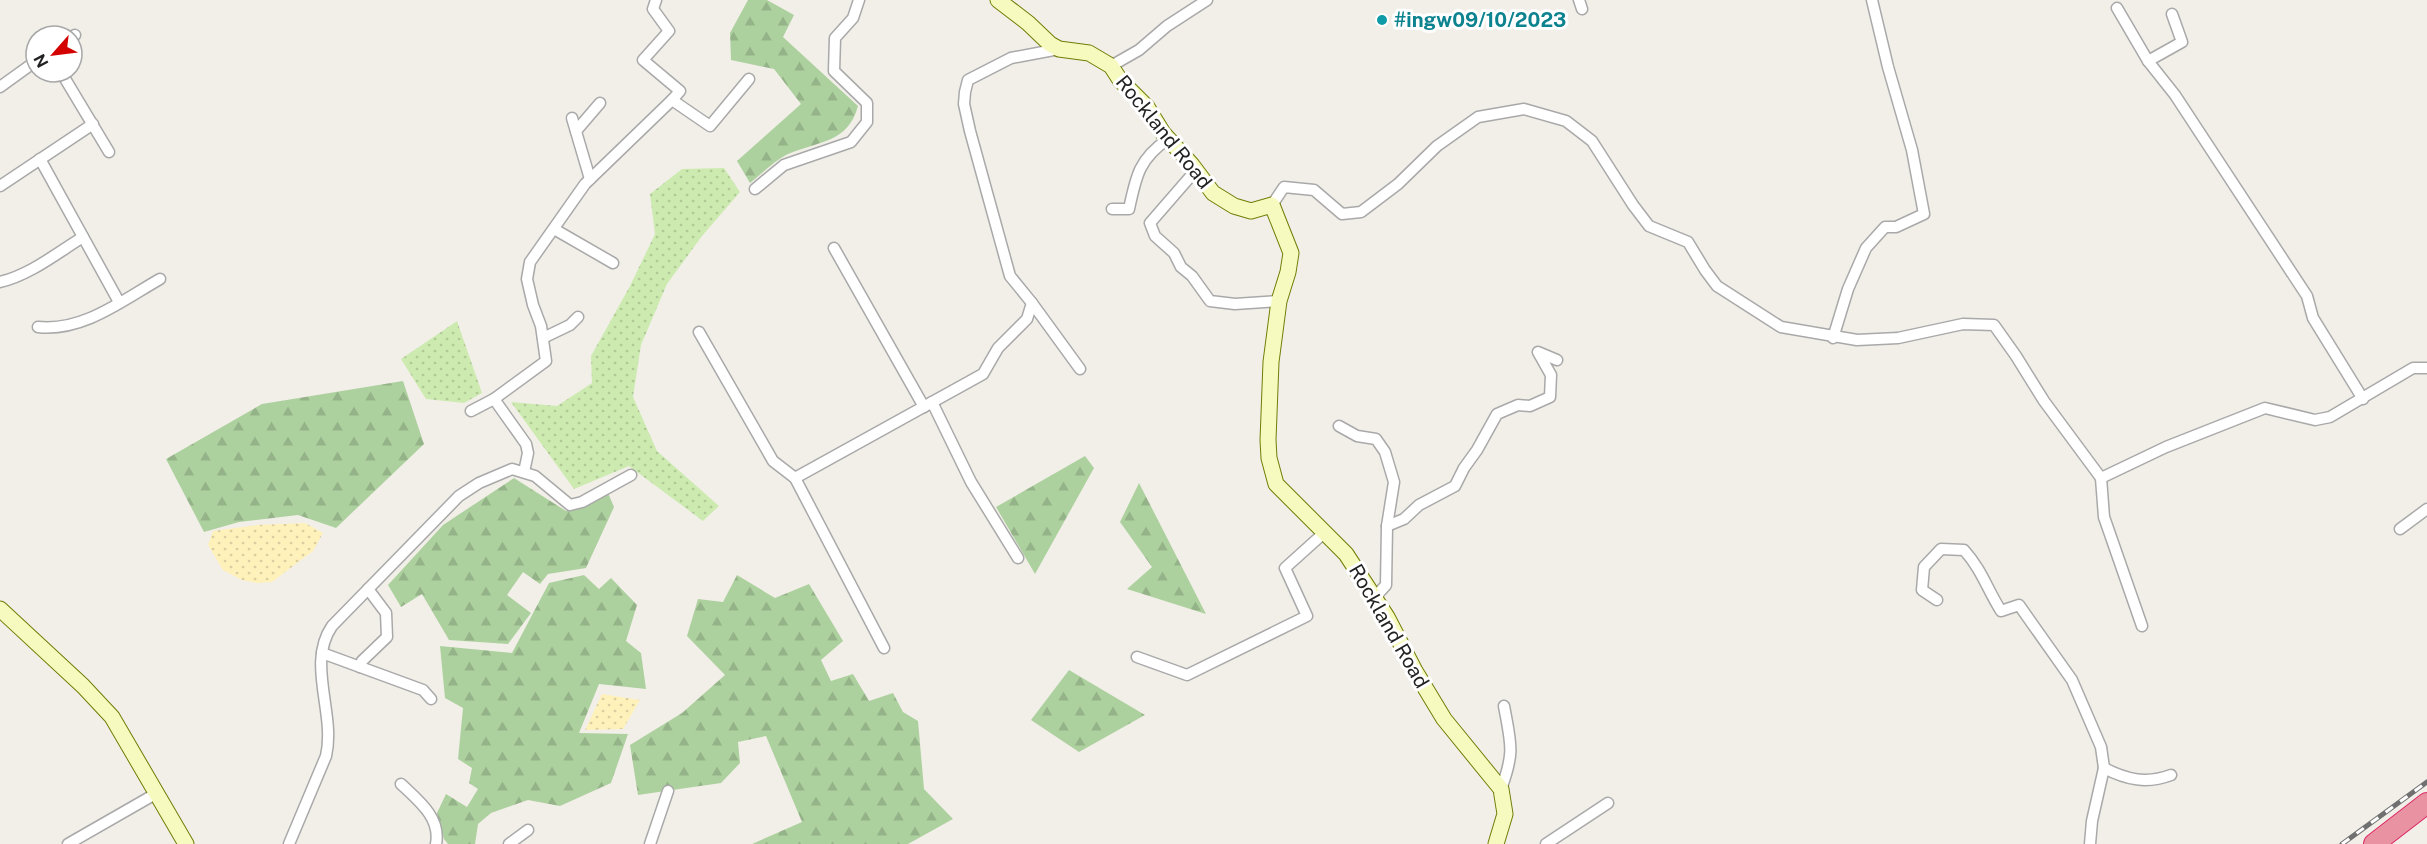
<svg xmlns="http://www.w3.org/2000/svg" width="2427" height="844" viewBox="0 0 2427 844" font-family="'Public Sans',sans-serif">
<defs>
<pattern id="grass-dots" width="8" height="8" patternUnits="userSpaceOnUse" patternTransform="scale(1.5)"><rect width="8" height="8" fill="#cdebb0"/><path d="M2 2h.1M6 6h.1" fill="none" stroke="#b0c997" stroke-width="1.8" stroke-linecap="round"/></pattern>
<pattern id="forest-firs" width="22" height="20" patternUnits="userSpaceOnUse" patternTransform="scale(1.5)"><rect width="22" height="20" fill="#add19e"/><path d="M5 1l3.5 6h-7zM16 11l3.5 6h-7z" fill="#95b388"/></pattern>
<pattern id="sand-dots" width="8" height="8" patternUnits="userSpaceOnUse" patternTransform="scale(1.5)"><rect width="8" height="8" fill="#fff1ba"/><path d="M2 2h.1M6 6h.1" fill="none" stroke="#dacea0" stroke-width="1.8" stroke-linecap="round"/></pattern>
</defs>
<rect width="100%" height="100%" fill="#f2efe9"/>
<g fill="url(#grass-dots)">
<polygon points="724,168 740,192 702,236 667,284 641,345 633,397 657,451 719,506 703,521 629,466 574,489 511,402 557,406 592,383 591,356 630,286 655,234 650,194 682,169"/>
<polygon points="457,321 482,393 464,403 426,399 401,359"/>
</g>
<g fill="url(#forest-firs)">
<path d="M748,0H767L794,15L783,37L858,106C848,143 819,141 788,154C775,160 762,174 750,183L737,161L801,104L774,69L731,60L730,33Z"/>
<polygon points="403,381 424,444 336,528 298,515 239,522 204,532 166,459 262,404"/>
<polygon points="1085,456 1094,468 1035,574 996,507"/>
<polygon points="514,478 566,511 608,493 614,507 586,568 548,574 540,584 523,572 507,595 531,613 508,644 449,640 422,594 401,607 388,585 443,525"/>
<polygon points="1139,483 1206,614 1127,589 1152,567 1120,522"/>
<polygon points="584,575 599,589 611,578 637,605 626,641 641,653 646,689 599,684 579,733 628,734 611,783 560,806 528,800 491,813 478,824 475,844 448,844 444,839 437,813 446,794 467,807 478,789 469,783 472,768 458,759 463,708 445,698 440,646 512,653 549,583"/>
<polygon points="737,575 775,598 809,584 843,641 821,660 831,681 853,674 869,701 893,693 903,712 918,721 924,789 953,819 908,844 752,844 802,822 766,736 738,742 740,763 721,783 638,795 630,745 682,713 725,675 687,636 698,599 723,602"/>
<polygon points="1069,670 1145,715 1079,752 1031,720"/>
</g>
<g fill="url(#sand-dots)">
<polygon points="305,523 323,533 313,551 272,582 257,583 242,580 223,570 208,545 213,531 257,525"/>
<polygon points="602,694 640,700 623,729 585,730"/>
</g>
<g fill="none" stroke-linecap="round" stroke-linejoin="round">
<defs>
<g id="street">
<polyline points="656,0 653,9 669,31 643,60 680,91 672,100"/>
<polyline points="1579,0 1582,9"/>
<polyline points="2117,8 2148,61 2175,95 2307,296 2313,318 2363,399"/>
<polyline points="72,37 75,35"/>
<polyline points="2148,61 2182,42 2172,14"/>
<polyline points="1111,66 1139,50 1167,26 1207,0"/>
<polyline points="61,72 109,152"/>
<polyline points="0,87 36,61"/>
<polyline points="572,118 590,179"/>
<polyline points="576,131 600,103"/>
<polyline points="40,159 119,302"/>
<polyline points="1196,170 1150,223 1155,236 1174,253 1181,267 1192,276 1210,301 1235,304 1279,301"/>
<polyline points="0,186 93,124"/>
<polyline points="755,189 784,165 851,142 867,122 867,103 834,71 835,38 853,18 859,0"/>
<polyline points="1272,205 1284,187 1314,190 1342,214 1361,212 1398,184 1437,146 1478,117 1524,109 1566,121 1592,141 1633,205 1649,226 1688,242 1705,270 1717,286 1781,327 1857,340 1898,338 1963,324 1994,325 2016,356 2044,401 2101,478 2166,447 2265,408 2315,420 2330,417 2413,368 2427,368"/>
<path d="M1112,209H1129C1136,176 1139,159 1168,139"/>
<polyline points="554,229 613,263"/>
<polyline points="834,248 924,407"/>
<path d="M0,282C30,275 57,253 83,237"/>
<polyline points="1032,303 1080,369"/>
<path d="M38,327C83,332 123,300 160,279"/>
<polyline points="699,332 773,461 795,478 884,648 795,478"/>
<polyline points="543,338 570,325 578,317"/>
<polyline points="1833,338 1848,289 1866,248 1885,227 1896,227 1924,214 1912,150 1888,67 1872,0"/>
<polyline points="494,399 546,361 541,326 533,305 527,279 530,262 585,184 672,100 710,126 749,79"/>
<polyline points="932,402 971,482 1018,558"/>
<polyline points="471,411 494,399 526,444 528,453 524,472"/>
<polyline points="1339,426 1357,436 1376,439 1385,452 1394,482 1387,526 1386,585 1375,597"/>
<polyline points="795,478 983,374 998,348 1027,319 1032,303 1010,276 970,131 964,104 965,92 968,80 1011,58 1059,49"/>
<polyline points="2101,478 2104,517 2142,626"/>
<polyline points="1387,526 1404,519 1419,505 1455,486 1464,468 1477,450 1497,414 1518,405 1530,406 1550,397 1551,375 1538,352 1557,360"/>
<polyline points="2400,529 2427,509"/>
<path d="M1937,600L1922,590L1924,567L1941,549L1964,550C1982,570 1987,589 2001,611L2019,605L2072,680L2101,747L2104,768L2092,821L2090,844"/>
<polyline points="322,653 423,690 431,699"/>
<polyline points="1137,657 1187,675 1307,616 1285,568 1325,532"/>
<polyline points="360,667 362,661 387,637 386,613 368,589"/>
<path d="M2104,768C2127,780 2147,784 2171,775"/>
<path d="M401,784C419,801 441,818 436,844"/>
<path d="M1501,789C1515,752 1511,744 1504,706"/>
<polyline points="68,844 157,793"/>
<path d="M289,844L326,756C336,713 306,664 332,626L459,496L479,483L512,469L535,476L570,505L582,502L631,475"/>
<polyline points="509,844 528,830"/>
<polyline points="650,844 668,791"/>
<polyline points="1546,844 1608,803"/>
</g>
<g id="secondary">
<polyline points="998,0 1028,23 1050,44 1059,49 1089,53 1111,66 1120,80 1147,107 1163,133 1192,165 1213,193 1234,206 1251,211 1272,205 1291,253 1288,272 1279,301 1271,362 1268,440 1269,458 1276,484 1346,554 1387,617 1415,671 1444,719 1501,789 1505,814 1496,844"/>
<polyline points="0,609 83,686 112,717 186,844"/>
</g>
<polyline id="highway" points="2374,844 2427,803"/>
</defs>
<use href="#street" stroke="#a9a9a9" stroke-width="13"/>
<use href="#secondary" stroke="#707d05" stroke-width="17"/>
<use href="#highway" stroke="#dc2a67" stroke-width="22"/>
<use href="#street" stroke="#fff" stroke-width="10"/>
<use href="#secondary" stroke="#f7fabf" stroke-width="15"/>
<use href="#highway" stroke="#e892a2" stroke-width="20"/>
<defs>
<polyline id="rail" points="2342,844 2427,782"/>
</defs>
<use href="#rail" stroke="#707070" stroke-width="5"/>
<use href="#rail" stroke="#fff" stroke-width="3" stroke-dasharray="9" stroke-linecap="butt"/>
</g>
<circle fill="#0f9aa8" stroke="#fff" stroke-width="2" cx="1382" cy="20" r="6"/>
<g text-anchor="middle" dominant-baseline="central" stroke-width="6" stroke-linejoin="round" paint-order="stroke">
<g font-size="20" font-weight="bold" fill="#0d838f" stroke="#fff" text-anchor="start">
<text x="1394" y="20">#ingw09/10/2023</text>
</g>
<g font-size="20" fill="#222" stroke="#fff">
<text transform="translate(1164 132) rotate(51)">Rockland Road</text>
<text transform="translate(1389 626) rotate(60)">Rockland Road</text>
</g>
</g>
<g transform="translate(54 54) rotate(242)"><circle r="28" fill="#ffffff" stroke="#a7a7a7" stroke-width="1.5"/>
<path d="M0-4.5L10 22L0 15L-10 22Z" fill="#d40000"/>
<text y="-9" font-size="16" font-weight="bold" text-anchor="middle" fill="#222222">N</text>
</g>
</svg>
